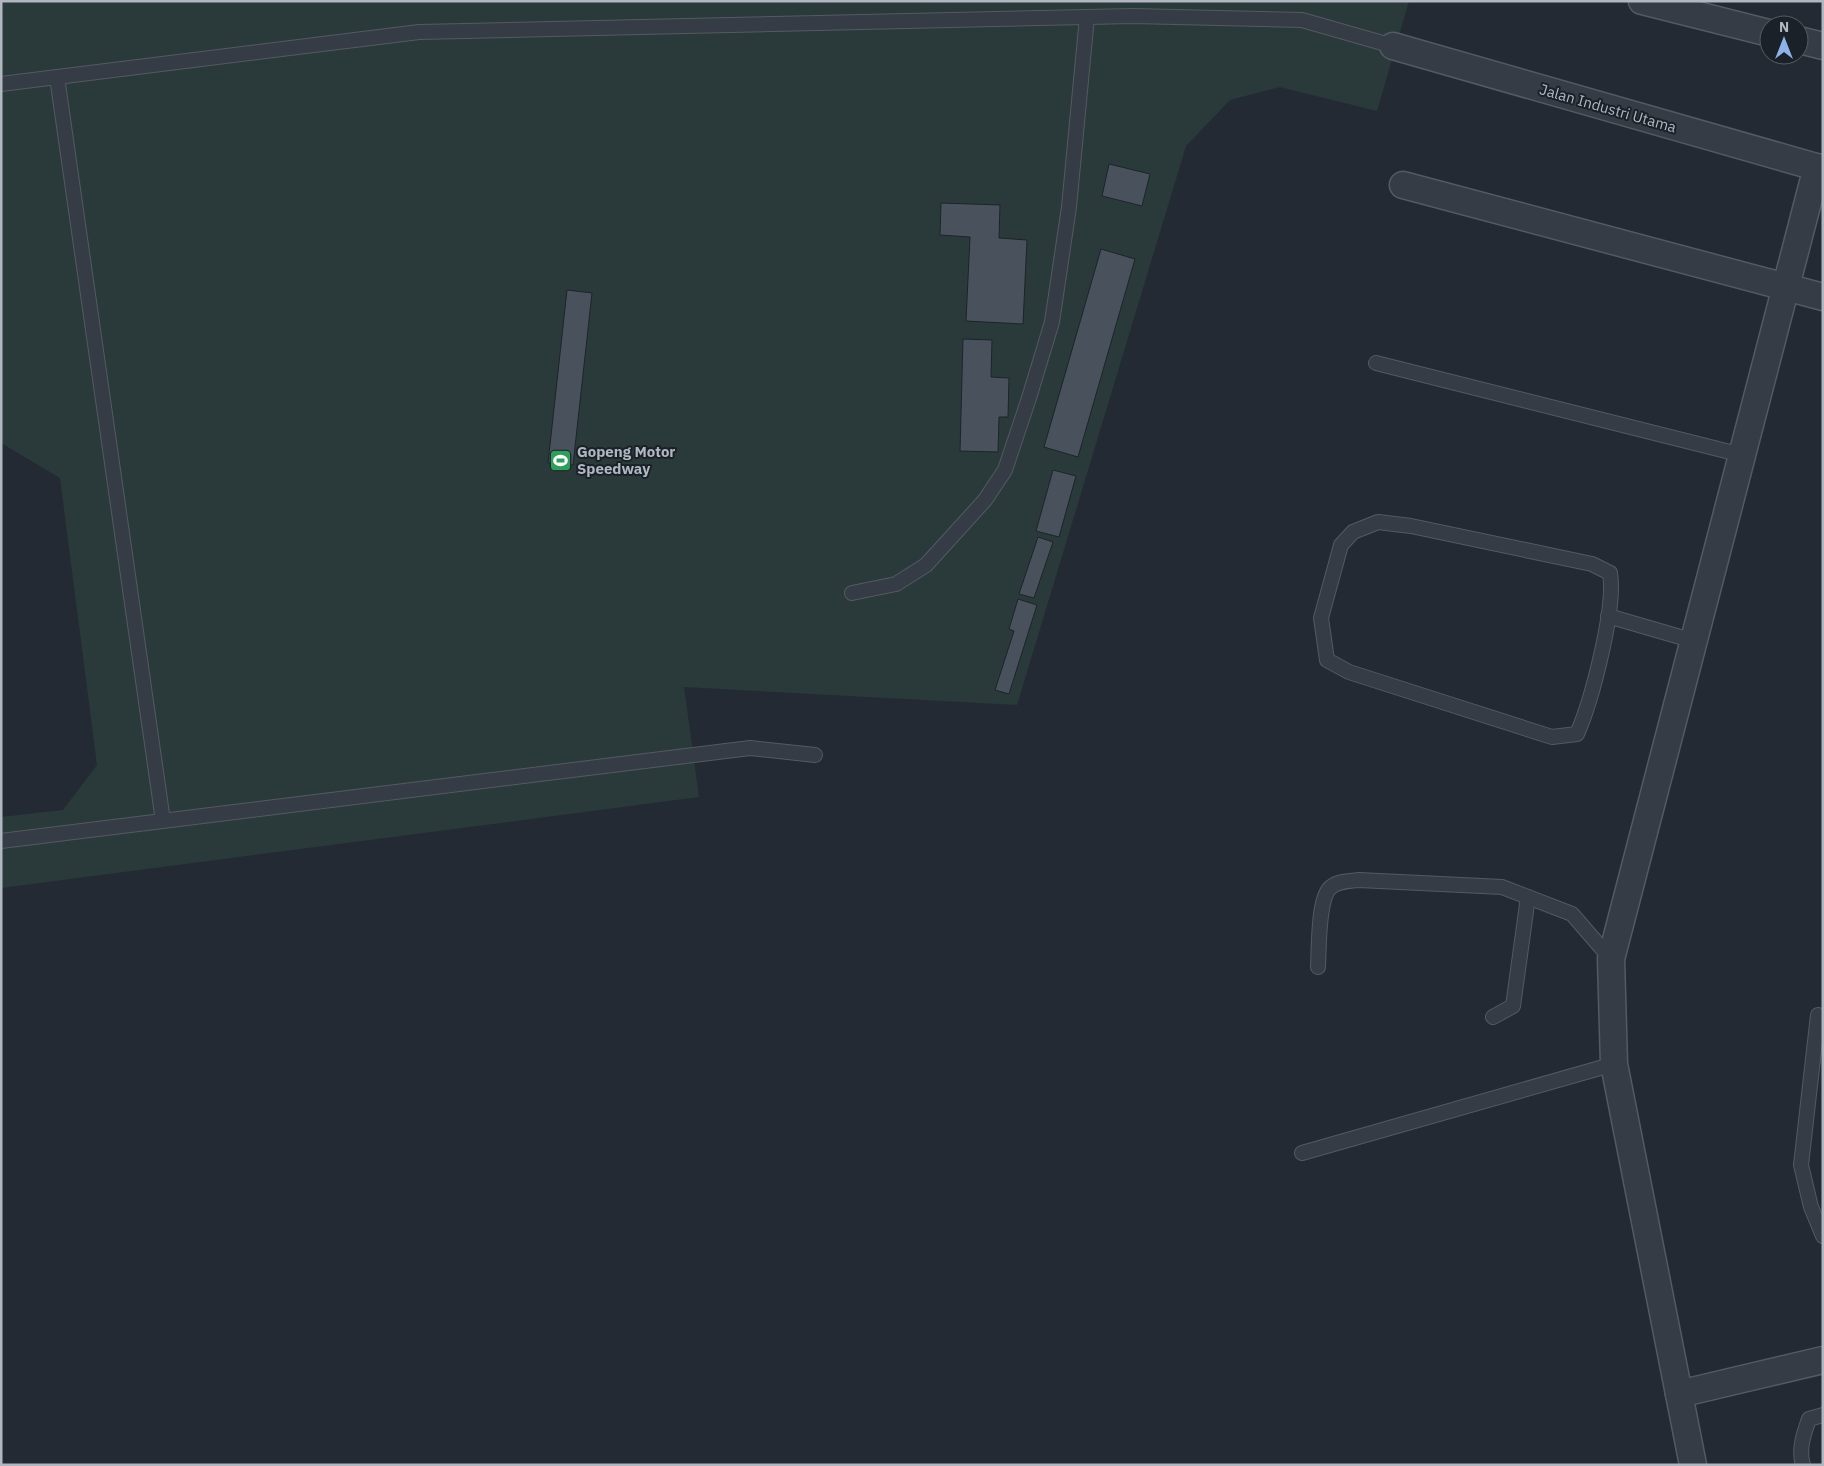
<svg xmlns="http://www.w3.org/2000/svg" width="1824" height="1466" viewBox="0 0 1824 1466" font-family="'IBM Plex Sans',sans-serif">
<rect width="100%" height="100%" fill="#232a34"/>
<polygon fill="#2a3a3a" points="1,1 1409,1 1377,111 1280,87 1230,100 1186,146 1017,705 684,687 699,797 1,888 1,817 63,810 97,765 60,478 1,443"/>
<g fill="#49515d" stroke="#1d232b">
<polygon points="1109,164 1150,174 1142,206 1102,196"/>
<polygon points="941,203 1000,205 999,238 1027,240 1023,324 966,321 970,237 940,235"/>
<polygon points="1101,249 1135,259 1078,457 1044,447"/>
<polygon points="567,290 592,293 573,465 548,463"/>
<polygon points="963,339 992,340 991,377 1009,378 1008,417 999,417 998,452 960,451"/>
<polygon points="1053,470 1076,476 1059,537 1036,531"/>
<polygon points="1038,537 1053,542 1034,598 1019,594"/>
<polygon points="1018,599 1037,605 1009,694 995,690 1014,631 1009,629"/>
</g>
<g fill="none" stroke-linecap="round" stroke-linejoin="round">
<defs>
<g id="lane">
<polyline points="57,77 163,821"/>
<polyline points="1,84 419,32 1133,16 1302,20 1393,46"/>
<polyline points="1376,363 1742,455"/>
<path d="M1378,522L1411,526L1592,564L1610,573C1616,608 1592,700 1577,734L1552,737L1349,672L1327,660L1321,618L1341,545L1353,532Z"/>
<polyline points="852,593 896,584 926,565 985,500 1005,470 1029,398 1052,322 1069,207 1087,17"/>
<polyline points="1608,616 1694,641"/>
<polyline points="1,841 750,748 815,755"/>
<path d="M1318,967C1319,949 1318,902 1329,889C1336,881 1349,881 1359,880L1502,887L1572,914L1611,959"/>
<polyline points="1818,1015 1801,1165 1811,1207 1823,1236"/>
<polyline points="1493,1017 1513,1006 1528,897"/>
<polyline points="1302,1153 1614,1064"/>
<path d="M1803,1465C1798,1450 1804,1433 1809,1419L1823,1415"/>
</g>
<g id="street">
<polyline points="1642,1 1769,33"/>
<polyline points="1799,40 1823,46"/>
<polyline points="1393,46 1823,169"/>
<polyline points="1403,185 1823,297"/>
<polyline points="1679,1394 1823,1360"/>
<polyline points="1693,1465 1614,1064 1611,959 1817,167"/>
</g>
</defs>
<use href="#lane" stroke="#535a62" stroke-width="16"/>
<use href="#street" stroke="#535a62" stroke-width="29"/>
<use href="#lane" stroke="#363c45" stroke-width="14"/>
<use href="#street" stroke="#363c45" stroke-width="26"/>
</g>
<defs>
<symbol id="stadium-square" viewBox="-11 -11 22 22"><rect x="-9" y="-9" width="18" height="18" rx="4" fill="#2e9e5b" stroke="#1b2129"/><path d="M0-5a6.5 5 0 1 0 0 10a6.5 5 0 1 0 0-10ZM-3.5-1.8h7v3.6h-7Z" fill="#fff"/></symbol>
</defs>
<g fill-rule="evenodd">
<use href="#stadium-square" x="548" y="448" width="25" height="25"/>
</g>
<g text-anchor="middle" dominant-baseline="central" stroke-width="4" stroke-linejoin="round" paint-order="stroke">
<g font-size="15" fill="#b0b7c1" stroke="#1b2129">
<text transform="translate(1608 108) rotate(16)">Jalan Industri Utama</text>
</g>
<g font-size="15" font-weight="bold" fill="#b0b7c1" stroke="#1b2129" text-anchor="start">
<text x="577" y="451">Gopeng Motor<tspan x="577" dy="17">Speedway</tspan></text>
</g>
</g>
<rect width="1824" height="1466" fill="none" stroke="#b0b7c1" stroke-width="5"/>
<g transform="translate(1784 40)"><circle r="24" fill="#1b2129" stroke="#575d66"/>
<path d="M0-4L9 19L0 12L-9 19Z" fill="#8eb1e8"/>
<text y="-8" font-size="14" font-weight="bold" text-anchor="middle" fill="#b0b7c1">N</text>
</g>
</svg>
